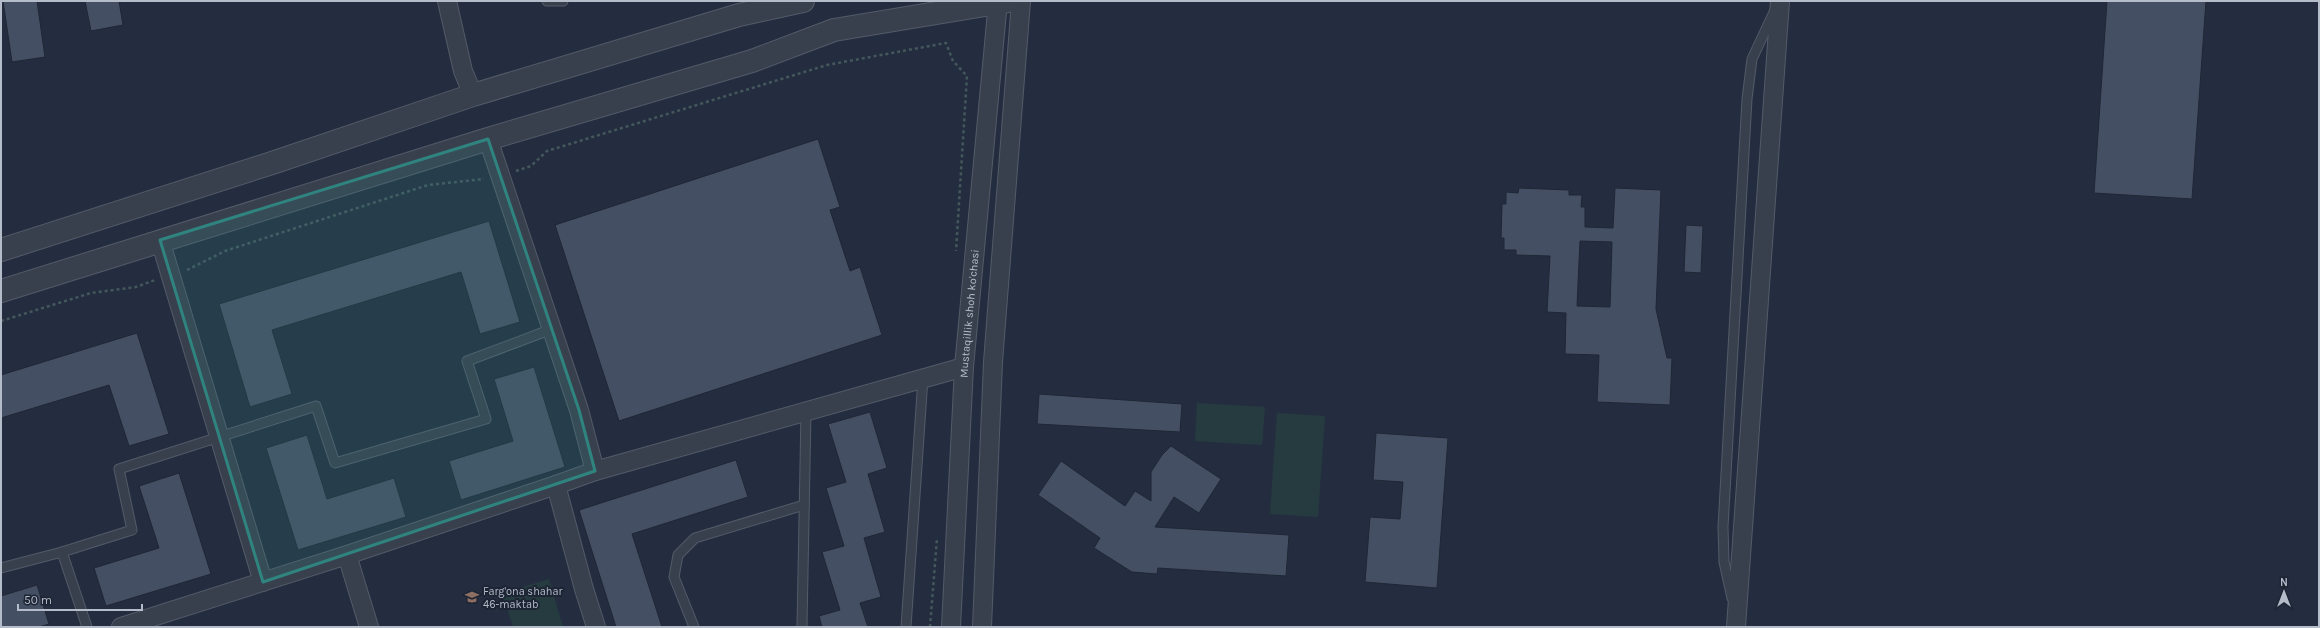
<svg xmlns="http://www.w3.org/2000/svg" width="2320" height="628" viewBox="0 0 2320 628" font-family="Karla,sans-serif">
<rect width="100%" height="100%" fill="#242d3f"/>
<g fill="#263b40">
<polygon points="1197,403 1265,407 1262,445 1195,441"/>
<polygon points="1277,413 1325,416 1318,517 1270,514"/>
<polygon points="549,579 563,627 513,627 502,593"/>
</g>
<g fill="#454f63" stroke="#1f2736" fill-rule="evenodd">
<polygon points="3,1 37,1 45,57 12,62"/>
<polygon points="85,1 119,1 123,25 91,31"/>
<polygon points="2107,1 2206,1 2192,199 2094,193"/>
<polygon points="818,139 840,207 830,210 850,271 860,267 882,335 619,421 555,225"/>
<path d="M1519,188L1569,190V195H1582L1581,207H1585V227L1613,228L1615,188L1661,190L1656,309L1667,358H1672L1670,405L1597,402L1599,355L1565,354L1566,313L1547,312L1550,256L1516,255V250H1504V238H1501L1502,204H1506V192L1518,193ZM1580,241L1612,242L1610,307L1577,306Z"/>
<polygon points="489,221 520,322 480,334 461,272 272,330 292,394 250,407 219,304"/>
<polygon points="1686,225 1703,226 1701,273 1684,272"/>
<polygon points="137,333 169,434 129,446 109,385 1,418 1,375"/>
<polygon points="534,367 565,467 461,500 449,461 513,441 494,379"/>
<polygon points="1039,394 1182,404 1180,432 1037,424"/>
<polygon points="870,412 887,468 868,474 885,532 864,538 881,597 860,603 868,627 822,627 819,616 840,610 822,552 844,546 826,488 846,482 828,424"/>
<polygon points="1376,433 1448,438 1437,588 1365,582 1370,517 1400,519 1403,482 1373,480"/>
<polygon points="307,435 327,499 394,478 406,517 298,550 266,448"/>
<polygon points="1171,446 1221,479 1199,513 1174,497 1155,527 1289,535 1286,576 1158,568 1157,574 1132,572 1094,548 1100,538 1038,495 1061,461 1125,506 1135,491 1151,501 1151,472 1162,455"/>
<polygon points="736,460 748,497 632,534 662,627 616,627 579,510"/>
<polygon points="179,473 211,574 106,606 94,568 159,548 139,486"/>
<polygon points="37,585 49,624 39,627 1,627 1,596"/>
</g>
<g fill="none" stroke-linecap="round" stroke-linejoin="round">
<defs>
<g id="service">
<polyline points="547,1 563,1"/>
<polyline points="62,552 132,530 119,469 316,406 335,463 486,419 467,361 552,329"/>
<polyline points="1,568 62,552 87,627"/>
<polyline points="1732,598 1724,562 1723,527 1747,99 1752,59 1775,10"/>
<polyline points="694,627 674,577 678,555 695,538 804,505"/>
<polyline points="802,627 806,411"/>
<polyline points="906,627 923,378"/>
</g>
<g id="minor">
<polyline points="447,1 463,71 473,95"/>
<polyline points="488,139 579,410 595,471"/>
<polyline points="160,240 263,582"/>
<polyline points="347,555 369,627"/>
<polyline points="121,627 347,555 556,485"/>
<polyline points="596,627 584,589 556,485 595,471 964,367"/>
<path id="s1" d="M951,627L964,367L998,1"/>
<polyline points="982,627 993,362 1021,1"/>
<polyline points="1736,627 1780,1"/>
</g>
<g id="tertiary">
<polyline points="1,250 275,162 473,95 739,15 803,1"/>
<polyline points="1,291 488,139 752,61 834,30 1009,1"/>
</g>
</defs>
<use href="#service" stroke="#535b69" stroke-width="11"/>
<use href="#minor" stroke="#535b69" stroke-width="20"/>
<use href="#tertiary" stroke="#535b69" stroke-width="24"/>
<g stroke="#44585c" stroke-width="2.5" stroke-dasharray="3 3" stroke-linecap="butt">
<polyline points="516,171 531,166 547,151 827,65 946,43 953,61 967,76 956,251"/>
<polyline points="187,270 225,251 428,185 484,179"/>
<polyline points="1,321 91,293 136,287 155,280"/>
<polyline points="930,627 937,538"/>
</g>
<use href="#service" stroke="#38404e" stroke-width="9"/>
<use href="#minor" stroke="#38404e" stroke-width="18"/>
<use href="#tertiary" stroke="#38404e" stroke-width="22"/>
</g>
<path fill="#308480" fill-opacity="0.2" stroke="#308480" stroke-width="3" stroke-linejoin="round" d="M488,139L579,410L595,471L263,582L160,240Z"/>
<defs>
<symbol id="school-bare" viewBox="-9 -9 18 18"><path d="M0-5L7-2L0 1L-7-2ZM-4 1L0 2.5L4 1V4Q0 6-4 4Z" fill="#8d6e63" stroke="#1d2534" stroke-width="2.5" paint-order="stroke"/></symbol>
</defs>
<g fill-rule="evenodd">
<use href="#school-bare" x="462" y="587" width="20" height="20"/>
</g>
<g text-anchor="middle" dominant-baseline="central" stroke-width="4" stroke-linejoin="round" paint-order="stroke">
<g font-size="11" fill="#b4bbc9" stroke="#1d2534">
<text stroke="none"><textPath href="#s1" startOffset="314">Mustaqillik shoh ko'chasi</textPath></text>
</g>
<g font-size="11" fill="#b4bbc9" stroke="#1d2534" text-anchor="start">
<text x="483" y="591">Farg'ona shahar<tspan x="483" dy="13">46-maktab</tspan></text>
</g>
</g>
<rect width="2320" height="628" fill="none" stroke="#b4bbc9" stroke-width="4"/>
<g transform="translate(2284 592)" stroke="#1d2534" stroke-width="3" paint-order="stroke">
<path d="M0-3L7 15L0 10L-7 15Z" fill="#b4bbc9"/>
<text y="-6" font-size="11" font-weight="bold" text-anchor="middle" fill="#b4bbc9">N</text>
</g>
<path d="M18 604v6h124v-6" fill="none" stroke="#b4bbc9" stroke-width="2"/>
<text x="24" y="604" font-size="12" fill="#b4bbc9" stroke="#1d2534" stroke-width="3" paint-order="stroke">50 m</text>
</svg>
